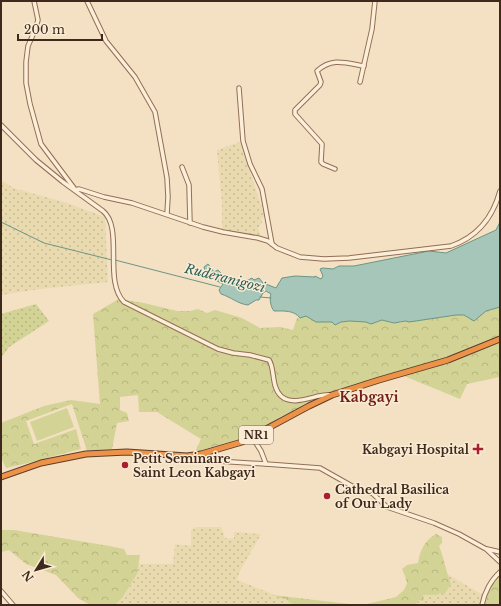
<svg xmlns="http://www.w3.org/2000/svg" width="501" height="606" viewBox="0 0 501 606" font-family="'Libre Baskerville',serif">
<defs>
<pattern id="farmland-dots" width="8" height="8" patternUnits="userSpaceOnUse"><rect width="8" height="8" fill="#eadaaf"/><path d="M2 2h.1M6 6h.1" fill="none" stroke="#cabb96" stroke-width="1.8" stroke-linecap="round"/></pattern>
<pattern id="grass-dots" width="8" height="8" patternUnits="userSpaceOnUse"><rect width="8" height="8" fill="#d3d395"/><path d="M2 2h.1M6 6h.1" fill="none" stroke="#b6b580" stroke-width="1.8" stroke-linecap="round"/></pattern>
<pattern id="forest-crowns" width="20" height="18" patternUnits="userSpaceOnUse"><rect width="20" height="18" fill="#d3d395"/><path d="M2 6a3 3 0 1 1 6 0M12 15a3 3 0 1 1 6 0" fill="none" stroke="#b6b580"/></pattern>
</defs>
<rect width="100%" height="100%" fill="#f4e0c3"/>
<g fill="url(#farmland-dots)">
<polygon points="240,142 265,217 261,218 262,223 258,228 261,236 222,230 222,203 217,150"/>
<polygon points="1,180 13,188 67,203 105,217 108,282 40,289 1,295"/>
<polygon points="196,527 221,527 225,538 234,539 234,532 261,534 239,573 237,580 287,600 294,605 115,605 122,598 137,574 138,564 173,564 175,544 191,546 191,530"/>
<polygon points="447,574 483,595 479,605 417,605 417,604 415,603 422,595 437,595 451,584"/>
</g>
<polygon fill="url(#grass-dots)" points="36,304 49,321 9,347 1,358 1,314"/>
<g fill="url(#forest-crowns)">
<path d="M119,299L144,303L177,311H190L198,309L207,313L215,310L242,318L260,328L280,327L293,330L297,318L306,316L314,321L332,322L335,325L341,322L349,321L366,322L371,324L382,320L397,323L456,315H464L474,321L486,311L500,307V377L467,384L460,399L404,376L333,393L280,417L257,434L195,452L201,439L157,412H139L138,395L120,397V410L127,413L129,421L117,423L112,449L87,451L72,404L26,421L34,444L76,429L81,449C56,455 31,463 6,468L1,457V423L44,406L71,400L100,404L93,314Z"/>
<polygon points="1,530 14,530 109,546 124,549 127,555 140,555 137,574 122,598 115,605 90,605 78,598 56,575 26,564 9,550 1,552"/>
<path d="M436,534L442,537V543L439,546C444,558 446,572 451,584L444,595L440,593L437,595H423L424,599L423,601L418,600L416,603L417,604V605H294L287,600L272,595L358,605L367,604L396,597L404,590L407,583L405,576L402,569L407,565L418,563C420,550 425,540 436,534Z"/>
<polygon points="500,569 500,605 479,605 483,595"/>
</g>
<polygon fill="#d3d395" points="67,408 74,427 37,441 30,422"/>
<path fill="#a5c6b9" stroke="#6b9686" d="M500,222V307L486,311L474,321L464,315H456L409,322L406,321L394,323L382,320L371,324L366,322L349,321L341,322L335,325L332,322H316L306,316L300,318C294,310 284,311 274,311C271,308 269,298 271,294L266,291L263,293L259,300H256L248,305C238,304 231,297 221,294L219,290L223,284C214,279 206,278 204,267L208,264L214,272L218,270C228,281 238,286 252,278L254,280L259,278L263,283L276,288L282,278L295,276L315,277V276L321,279L323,276L320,269L323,268L333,269L339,266H354L429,251L446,253L496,230Z"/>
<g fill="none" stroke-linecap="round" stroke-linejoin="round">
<g stroke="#6b9686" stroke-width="1">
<polyline points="1,222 44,243 112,260"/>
<polyline points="115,260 220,287"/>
<polyline points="260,297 271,298"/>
</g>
<defs>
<g id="minor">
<polyline points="34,1 38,20 35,30 28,46 26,62 26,83 30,104 41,144 74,188"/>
<polyline points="87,1 106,41 135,77 155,112 167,178 168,197 167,214"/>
<polyline points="360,82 372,29 375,1"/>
<polyline points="239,88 243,141 250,164 262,189 272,244"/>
<path d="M1,125L36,160L63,182L103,211C124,228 103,281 124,302L218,349L233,353L250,355L269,360C275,368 271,387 281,396C294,408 317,393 331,395"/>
<polyline points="182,167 189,185 190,223"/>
<path d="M335,169L323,164L321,162L322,144L295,114V110L320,85L321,82L317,71C332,57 346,63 364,66"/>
<path d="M75,190L79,189L104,197L132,203L203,227L223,232L258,238L268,241L277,248L300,257L324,259L349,258L451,246C477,237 493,217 500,191"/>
<polyline points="252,437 261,451 266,464 320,468 359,490 372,493 387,507 434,523 459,534 486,549 500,562"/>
<polyline points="188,456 201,460 266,464"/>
<polyline points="487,549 500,552"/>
<polyline points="1,591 13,605"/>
<path d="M482,605C484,593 491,580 500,572"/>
</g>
<polyline id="highway" points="1,477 41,463 86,454 127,452 187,456 201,454 242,442 309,406 332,395 379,380 448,360 500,339"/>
</defs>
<use href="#minor" stroke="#916f57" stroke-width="5.5"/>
<use href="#highway" stroke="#5e3d2b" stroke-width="7"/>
<use href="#minor" stroke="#fdeed8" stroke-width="3.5"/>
<use href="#highway" stroke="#ed9349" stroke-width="5"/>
</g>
<g fill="#a81f2f" stroke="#faebd4" stroke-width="1.5">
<path d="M476 443h4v4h4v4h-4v4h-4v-4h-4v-4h4z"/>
<circle cx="125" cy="465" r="4"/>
<circle cx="327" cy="496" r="4"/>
</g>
<g text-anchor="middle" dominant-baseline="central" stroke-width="3" stroke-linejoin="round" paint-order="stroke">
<rect fill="#faebd4" stroke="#776354" stroke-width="1" x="239" y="426" width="34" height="18" rx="3"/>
<g font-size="11" font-weight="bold" fill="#3f291d">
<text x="256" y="435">NR1</text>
</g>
<g font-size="12" font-weight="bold" fill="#3f291d" stroke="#faebd4" text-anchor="start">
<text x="469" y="449" text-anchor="end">Kabgayi Hospital</text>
<text x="133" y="458">Petit Seminaire<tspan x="133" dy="14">Saint Leon Kabgayi</tspan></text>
<text x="335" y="489">Cathedral Basilica<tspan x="335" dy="14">of Our Lady</tspan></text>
</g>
<g font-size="13" font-style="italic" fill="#2a6057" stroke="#faebd4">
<text transform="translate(225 278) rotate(14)">Ruderanigozi</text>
</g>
<g font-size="14" font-weight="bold" fill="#711f16" stroke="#faebd4">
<text x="369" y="397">Kabgayi</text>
</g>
</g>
<rect width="501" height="606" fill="none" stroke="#3f291d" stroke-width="4"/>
<g transform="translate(36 570) rotate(233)" stroke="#faebd4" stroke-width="3" paint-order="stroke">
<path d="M0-3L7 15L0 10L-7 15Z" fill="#3f291d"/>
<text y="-6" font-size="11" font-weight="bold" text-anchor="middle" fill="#3f291d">N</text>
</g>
<path d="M18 34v6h84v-6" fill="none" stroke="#3f291d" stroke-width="2"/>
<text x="24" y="34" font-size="12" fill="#3f291d" stroke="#faebd4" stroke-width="3" paint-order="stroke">200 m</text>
</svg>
